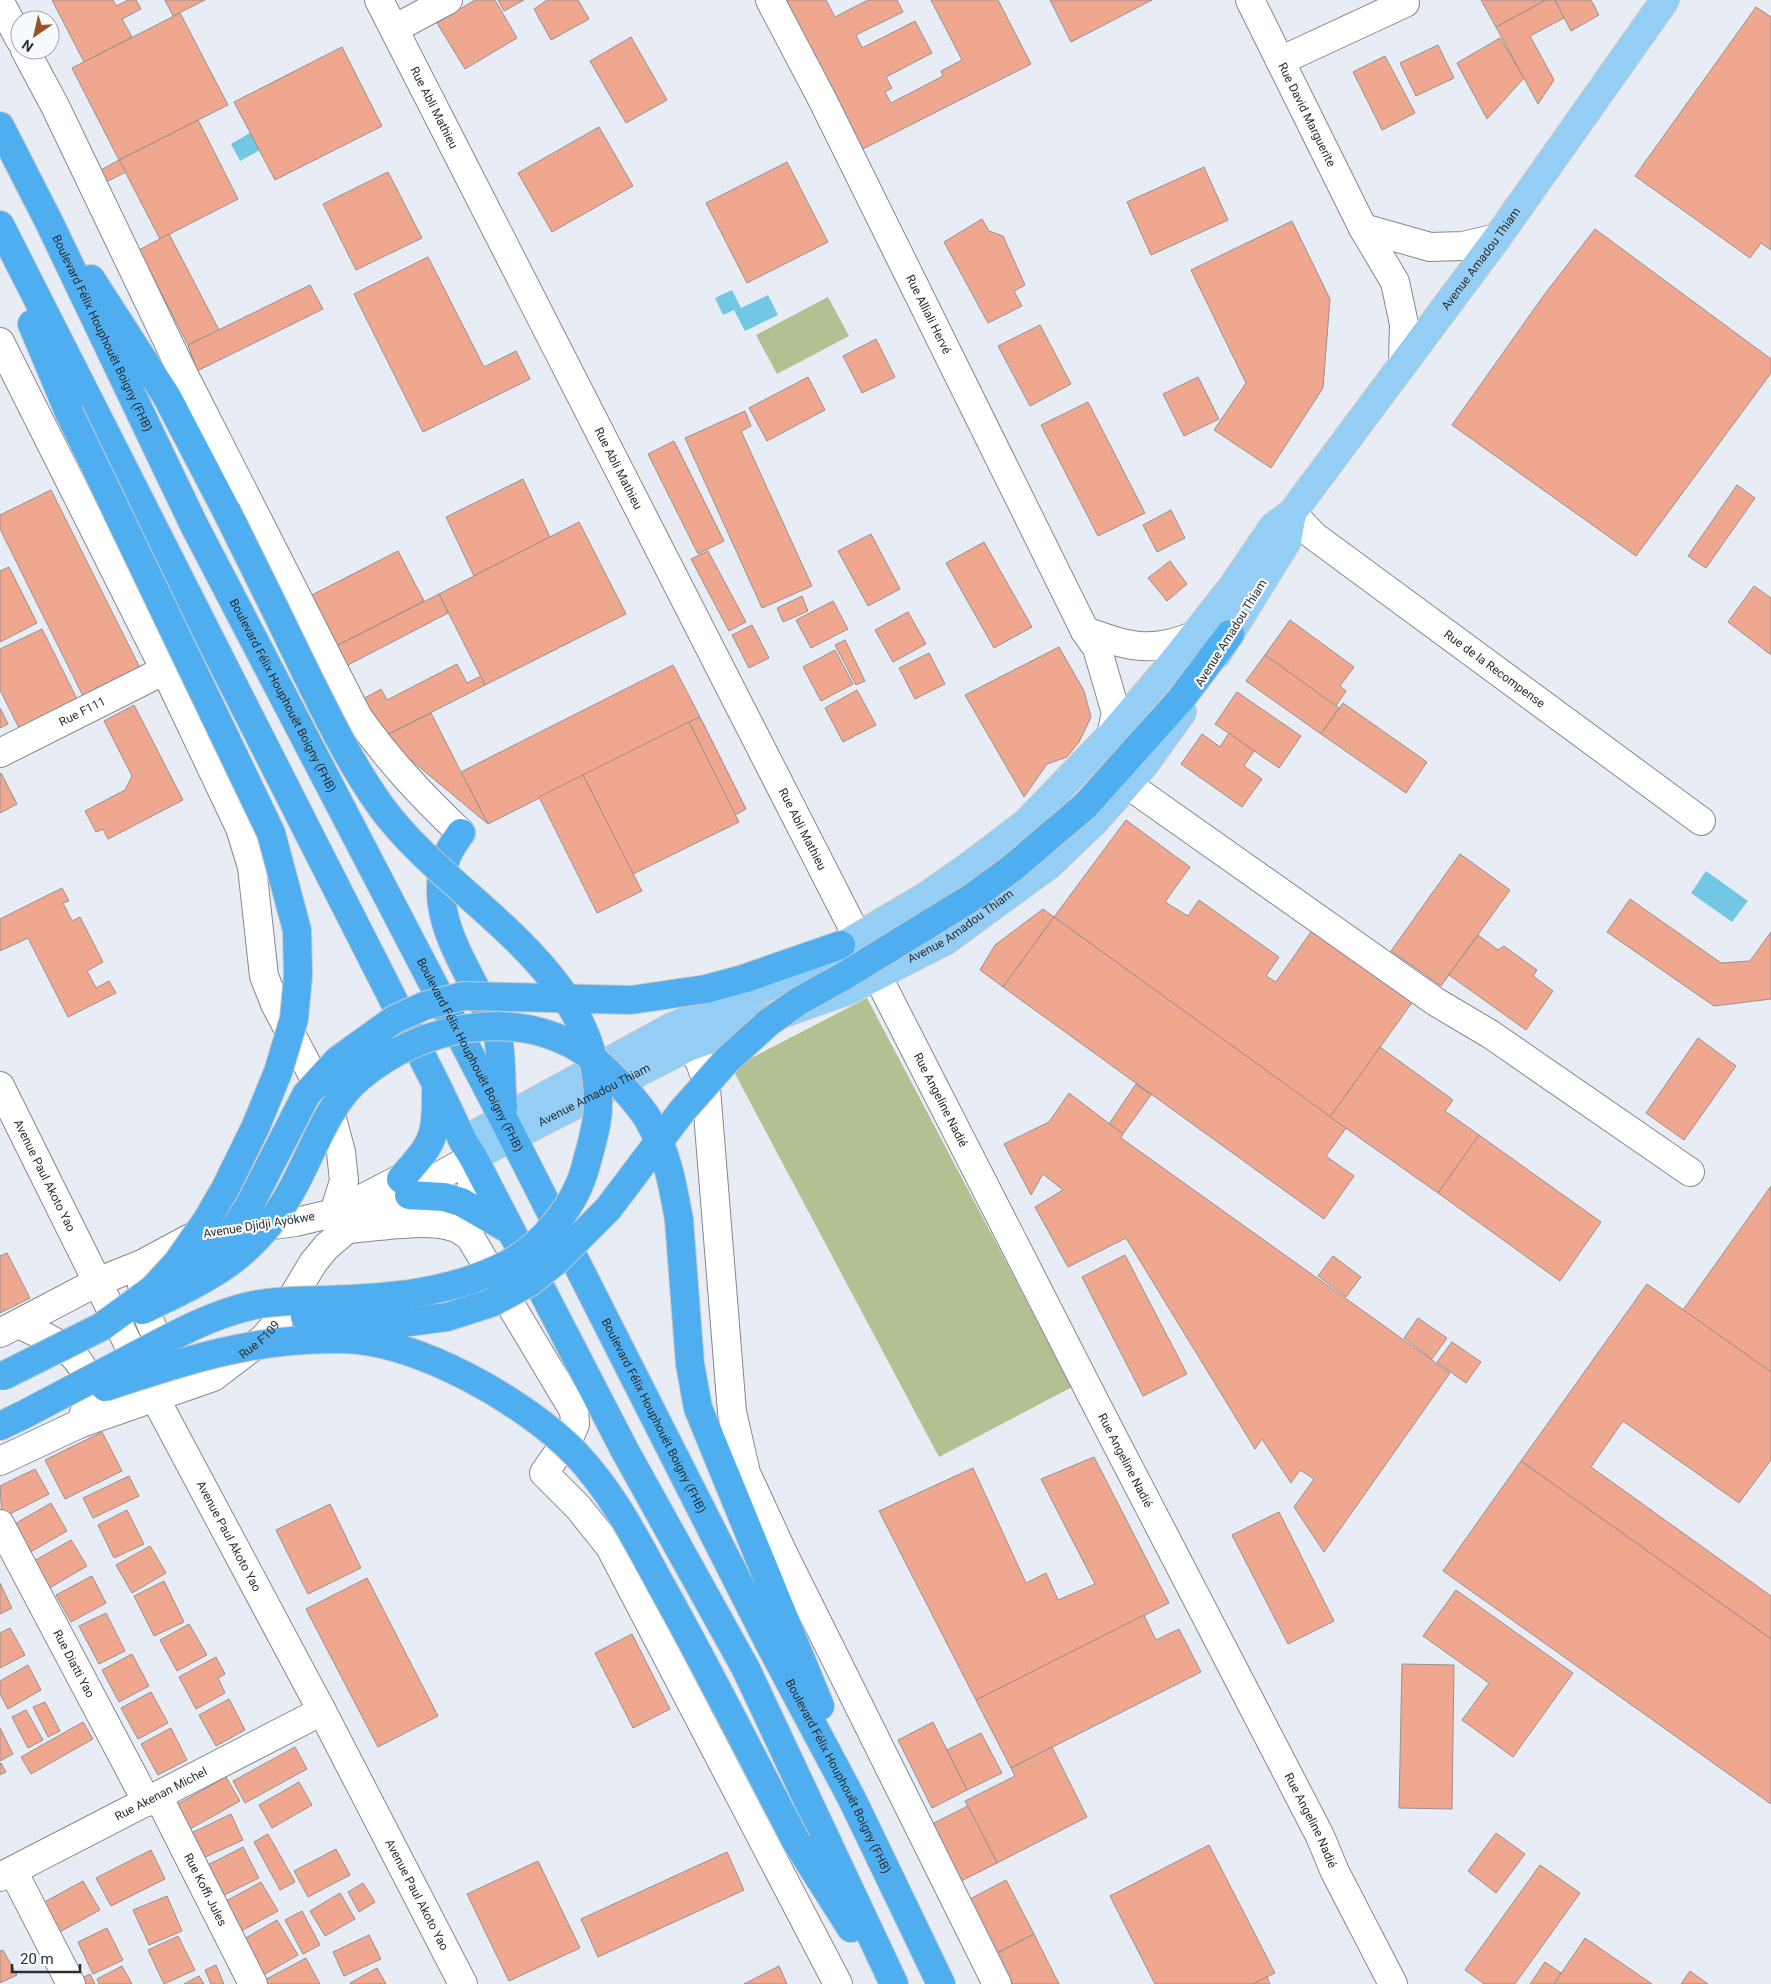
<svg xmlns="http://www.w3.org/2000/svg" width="1771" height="1984" viewBox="0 0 1771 1984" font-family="Roboto,sans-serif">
<rect width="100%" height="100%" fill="#e8edf5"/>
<g fill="#b1c191">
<polygon points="828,297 849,336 777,374 756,335"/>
<polygon points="867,998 1072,1387 939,1457 732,1068"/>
</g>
<g fill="#72c7e5">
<polygon points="260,127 269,145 240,161 231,144"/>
<polygon points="732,290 741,308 768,295 778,315 745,331 734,310 723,315 715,298"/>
<polygon points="1706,871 1748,901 1732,922 1691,893"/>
</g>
<g fill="#f0a790" stroke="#99908d">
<polygon points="52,0 113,0 116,6 128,0 136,0 141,9 122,19 132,37 84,62"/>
<polygon points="165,0 205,0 173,16"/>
<polygon points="475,0 495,0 517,38 465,69 437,23"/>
<polygon points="498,0 524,0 504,11"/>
<polygon points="547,0 578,0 589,19 551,40 534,9"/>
<polygon points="786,0 826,0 835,17 868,0 897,0 903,12 856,35 862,48 915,21 932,53 886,77 892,88 885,92 891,103 943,76 941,71 962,60 931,0 998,0 1031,64 863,149"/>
<polygon points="1050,0 1152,0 1071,42"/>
<polygon points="1481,0 1546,0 1496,27"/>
<polygon points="1546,0 1555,0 1564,18 1530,36 1554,80 1538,104 1496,27"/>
<polygon points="1555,0 1591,0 1599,15 1571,31"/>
<polygon points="1756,7 1771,17 1771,250 1761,243 1750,258 1635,176"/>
<polygon points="180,13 228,105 119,160 72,68"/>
<polygon points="631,37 667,100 626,123 590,61"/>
<polygon points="1500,38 1524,78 1487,119 1457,63"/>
<polygon points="1438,45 1454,78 1416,96 1400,63"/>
<polygon points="342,47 382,126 275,180 234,102"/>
<polygon points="1385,56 1415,113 1382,130 1353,72"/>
<polygon points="198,120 238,199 160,239 119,160"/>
<polygon points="599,127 633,186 552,232 518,173"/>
<polygon points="119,160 126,172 104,183 99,171"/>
<polygon points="787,162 828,242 747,283 706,203"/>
<polygon points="1204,167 1228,220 1151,255 1127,202"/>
<polygon points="388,172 422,238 356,270 323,204"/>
<polygon points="982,219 989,231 1003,236 1025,285 1014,291 1022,306 988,323 944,242"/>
<polygon points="1292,221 1330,299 1323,388 1271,468 1214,430 1246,383 1191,270"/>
<polygon points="1595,229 1771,359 1771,373 1636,556 1452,425 1544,295"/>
<polygon points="169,234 219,330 188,345 139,250"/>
<polygon points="428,257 484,367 516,351 530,379 423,432 354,294"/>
<polygon points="310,285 323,309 197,371 188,345"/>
<polygon points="1040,325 1071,384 1030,406 998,346"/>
<polygon points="876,339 895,377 862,393 843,356"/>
<polygon points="808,377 825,410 767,441 749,408"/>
<polygon points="1198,377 1219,419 1184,436 1163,394"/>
<polygon points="1088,402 1145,513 1098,536 1041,425"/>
<polygon points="745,411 751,426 741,431 812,586 762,608 685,438"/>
<polygon points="674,441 724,541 698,554 648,454"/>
<polygon points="523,479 550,537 474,576 446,517"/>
<polygon points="1737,485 1755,498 1706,568 1688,556"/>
<polygon points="51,490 141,670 84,698 0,529 0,515"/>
<polygon points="1171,510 1185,538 1157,552 1143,525"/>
<polygon points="579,522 626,614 485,685 439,594"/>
<polygon points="871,534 900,589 868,606 838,551"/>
<polygon points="984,542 1032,627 994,648 946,563"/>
<polygon points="398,551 424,601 336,646 310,596"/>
<polygon points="708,551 746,622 729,631 691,559"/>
<polygon points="1170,561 1187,584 1167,601 1148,578"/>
<polygon points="9,567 37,623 0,642 0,571"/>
<polygon points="1754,586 1771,598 1771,655 1728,622"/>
<polygon points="439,594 448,613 346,666 336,646"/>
<polygon points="802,596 808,611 783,622 777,608"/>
<polygon points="833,601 848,629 811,648 796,620"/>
<polygon points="908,612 926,644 893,662 875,630"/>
<polygon points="1290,620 1354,667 1340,686 1346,691 1336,706 1265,655"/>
<polygon points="752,625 769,658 749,668 732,635"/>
<polygon points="42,629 77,699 19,728 0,690 0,649"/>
<polygon points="845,640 865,681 856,685 835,645"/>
<polygon points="1059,647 1084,691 1091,717 1079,742 1067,757 1047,764 1024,797 965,695"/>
<polygon points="835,650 853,684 821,701 803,667"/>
<polygon points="929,653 945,684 915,699 899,668"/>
<polygon points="1265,655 1339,708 1321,734 1246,681"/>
<polygon points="457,664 467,683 481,676 485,685 383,737 363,699 381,689 387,700"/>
<polygon points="673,665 700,717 488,824 461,772"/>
<polygon points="857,690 876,725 843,742 825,708"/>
<polygon points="1237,692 1301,736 1279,768 1215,724"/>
<polygon points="1343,703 1427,762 1406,793 1321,734"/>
<polygon points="134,705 183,800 108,839 103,829 96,832 85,811 125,790 132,776 104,721"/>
<polygon points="0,708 8,724 0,728"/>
<polygon points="431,713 461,772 488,824 383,737"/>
<polygon points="700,717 746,809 735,815 689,722"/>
<polygon points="689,722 739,822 633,874 583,775"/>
<polygon points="1229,733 1254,751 1244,766 1262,779 1242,807 1181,764 1202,734 1220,747"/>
<polygon points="1,773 17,804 0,813 0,774"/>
<polygon points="583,775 642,891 597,913 539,797"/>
<polygon points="1126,820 1190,867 1165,902 1188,916 1199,900 1279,957 1266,976 1276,982 1313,929 1414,1000 1330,1117 1054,917"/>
<polygon points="1460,854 1510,890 1441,986 1391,951"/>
<polygon points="62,888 69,901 63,903 72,921 80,917 103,962 87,971 96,988 109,981 116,993 68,1017 28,938 0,951 0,919"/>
<polygon points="1630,899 1721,963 1750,961 1771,932 1771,999 1714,1006 1607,932"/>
<polygon points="1043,909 1054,917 1003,987 980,970 995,945"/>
<polygon points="1054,917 1346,1128 1326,1156 1354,1176 1324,1219 1003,987"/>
<polygon points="1478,935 1498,950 1504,946 1537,970 1533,976 1553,991 1526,1030 1449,975"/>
<polygon points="1698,1038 1736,1066 1684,1140 1646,1113"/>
<polygon points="1380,1047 1453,1100 1445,1111 1479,1135 1438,1193 1330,1117"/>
<polygon points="1136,1084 1151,1095 1123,1134 1109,1124"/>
<polygon points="1069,1093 1123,1134 1121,1138 1450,1373 1324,1552 1294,1507 1314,1479 1300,1470 1291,1483 1262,1439 1255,1449 1126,1238 1068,1267 1035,1207 1063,1190 1043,1174 1031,1195 1004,1144 1049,1122"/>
<polygon points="1479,1135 1601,1222 1560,1281 1438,1193"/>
<polygon points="1771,1186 1771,1372 1683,1310"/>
<polygon points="7,1253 30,1298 0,1313 0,1256"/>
<polygon points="1125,1255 1187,1374 1143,1396 1082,1277"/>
<polygon points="1333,1256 1361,1277 1346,1297 1318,1276"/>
<polygon points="1647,1284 1771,1372 1771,1460 1739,1503 1623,1421 1591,1467 1771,1596 1771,1639 1521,1461"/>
<polygon points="1418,1318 1447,1338 1432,1359 1404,1338"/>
<polygon points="1452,1342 1481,1362 1466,1383 1437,1362"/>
<polygon points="102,1432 122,1471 65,1499 45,1460"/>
<polygon points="1094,1457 1169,1603 976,1700 879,1511 973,1468 1026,1583 1046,1573 1058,1600 1095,1584 1041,1479"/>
<polygon points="1521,1461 1771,1639 1771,1804 1443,1571"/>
<polygon points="35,1469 49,1494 2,1518 0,1486"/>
<polygon points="129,1476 139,1496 93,1518 83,1498"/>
<polygon points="51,1503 67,1531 27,1554 11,1526"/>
<polygon points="330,1504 361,1568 308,1594 276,1530"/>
<polygon points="127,1510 144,1544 114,1558 98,1525"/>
<polygon points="1279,1512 1334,1621 1288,1644 1232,1535"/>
<polygon points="71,1540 87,1566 41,1593 25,1566"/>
<polygon points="150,1546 166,1573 132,1593 116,1565"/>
<polygon points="92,1576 106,1603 71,1622 56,1595"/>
<polygon points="367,1578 438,1716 378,1747 306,1609"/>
<polygon points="164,1581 184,1622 154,1636 134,1596"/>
<polygon points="0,1583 12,1608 0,1614"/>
<polygon points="1456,1590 1573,1673 1513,1757 1462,1720 1489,1683 1423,1636"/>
<polygon points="106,1613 125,1651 99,1664 79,1626"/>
<polygon points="1144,1615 1156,1640 1179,1629 1201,1672 1011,1768 976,1700"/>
<polygon points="189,1624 207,1655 177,1671 160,1640"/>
<polygon points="10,1628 25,1655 0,1668 0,1633"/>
<polygon points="632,1634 670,1709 633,1728 595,1653"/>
<polygon points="132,1654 149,1686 119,1702 102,1670"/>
<polygon points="216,1657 225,1674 218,1678 225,1693 196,1709 179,1677"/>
<polygon points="1402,1664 1454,1665 1452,1809 1399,1808"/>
<polygon points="28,1665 41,1690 8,1709 0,1694 0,1681"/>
<polygon points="151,1692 168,1723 138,1739 121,1708"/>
<polygon points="229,1699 245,1730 216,1746 199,1715"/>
<polygon points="45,1702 60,1731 48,1737 33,1707"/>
<polygon points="26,1710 43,1740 28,1748 12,1717"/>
<polygon points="83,1722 93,1739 31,1774 21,1757"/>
<polygon points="933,1722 967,1790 932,1808 898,1740"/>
<polygon points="0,1728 13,1754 0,1761"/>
<polygon points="171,1728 187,1760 158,1775 141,1744"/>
<polygon points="981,1733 1002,1773 967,1790 947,1750"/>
<polygon points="295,1747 307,1769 245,1803 233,1781"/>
<polygon points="1052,1747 1087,1817 997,1863 965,1801 1015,1776 1011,1768"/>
<polygon points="1,1763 6,1772 0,1775 0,1764"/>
<polygon points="226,1777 240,1801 183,1833 169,1809"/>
<polygon points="299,1782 312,1805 272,1828 259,1805"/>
<polygon points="968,1806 997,1863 961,1881 932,1824"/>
<polygon points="231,1814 243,1840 192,1863 181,1838"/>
<polygon points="1496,1833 1525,1854 1496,1893 1468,1871"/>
<polygon points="268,1834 295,1882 280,1890 254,1842"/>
<polygon points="1209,1845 1275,1973 1253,1984 1155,1984 1110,1896"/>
<polygon points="243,1847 259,1878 214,1900 198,1870"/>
<polygon points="336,1849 350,1875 308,1897 294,1871"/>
<polygon points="151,1850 165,1879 111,1906 96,1878"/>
<polygon points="727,1852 744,1890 598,1957 581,1919"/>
<polygon points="538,1861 580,1948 509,1981 467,1894"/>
<polygon points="1540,1865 1580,1893 1515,1984 1484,1984 1465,1970"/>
<polygon points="1006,1880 1034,1934 997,1953 970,1899"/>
<polygon points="83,1881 100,1910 56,1934 39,1905"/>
<polygon points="261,1882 278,1911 234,1935 217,1906"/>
<polygon points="363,1883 375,1902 359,1912 348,1892"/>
<polygon points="340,1893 355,1919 325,1936 310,1911"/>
<polygon points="167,1896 182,1931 149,1945 133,1910"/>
<polygon points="302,1911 320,1945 303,1954 285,1920"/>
<polygon points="277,1920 298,1955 258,1978 237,1943"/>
<polygon points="107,1928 123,1960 93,1974 78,1942"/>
<polygon points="1034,1934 1059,1984 1013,1984 997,1953"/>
<polygon points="369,1935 381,1959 344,1976 333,1952"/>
<polygon points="178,1936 195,1970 164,1984 148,1950"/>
<polygon points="1585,1938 1652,1984 1554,1984"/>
<polygon points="3,1950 17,1975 0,1983 0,1951"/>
<polygon points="306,1958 320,1984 262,1984 261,1982"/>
<polygon points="1545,1962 1561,1973 1554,1984 1530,1984"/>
<polygon points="216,1965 224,1984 211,1984 205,1970"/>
<polygon points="122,1966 132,1984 99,1984 97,1979"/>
<polygon points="779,1966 787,1984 744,1984"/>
<polygon points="377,1968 386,1984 351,1984 350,1983"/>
<polygon points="1690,1971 1708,1984 1681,1984"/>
<polygon points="90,1974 95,1984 78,1984 76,1981"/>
<polygon points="199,1976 204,1984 184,1984"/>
<polygon points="1267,1977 1270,1984 1253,1984"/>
</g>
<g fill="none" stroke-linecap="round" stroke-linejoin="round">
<defs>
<g id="minor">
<path id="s1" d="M379,0L1097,1406L1320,1836L1335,1872L1393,1984"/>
<path id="s2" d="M770,0L822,99L1085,631L1097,648L1116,713L1111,735"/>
<path id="s3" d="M1250,0L1363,228L1395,282L1404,324L1403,363"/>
<polyline points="0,2 20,40"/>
<polyline points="394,29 448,0"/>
<path d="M25,50L55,106L182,371L358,717C390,762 421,795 461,833"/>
<polyline points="1280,61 1405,3"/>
<polyline points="1363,228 1430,247 1463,246 1497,238"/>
<polyline points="0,342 165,670 240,828 252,867 264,976 275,1004 328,1104 341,1152 344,1181 334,1213"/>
<path id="s4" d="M1292,513L1314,536L1701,821"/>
<path d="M1085,631C1127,646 1150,654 1193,636"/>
<path id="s5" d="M0,753L165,670"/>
<polyline points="1127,784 1436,1002 1490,1034 1690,1172"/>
<polyline points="674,1029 699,1060 705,1076 732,1412 746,1473 782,1551 997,1984"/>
<path id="s6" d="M0,1086L155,1398L322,1711L463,1984"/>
<polyline points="250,1228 296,1222 334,1213 402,1178"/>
<path d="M347,1229C376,1227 426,1218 453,1227C459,1228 465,1234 470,1237L574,1411L575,1424L570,1436L544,1473L578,1507L610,1547L838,1984"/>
<polyline points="470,1230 473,1157"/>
<path d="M142,1285C143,1309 156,1346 176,1359"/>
<path d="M18,1324C48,1338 86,1351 89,1389C89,1399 84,1413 81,1423"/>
<polyline points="0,1333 97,1282 142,1264 196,1235 202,1234"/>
<path id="s7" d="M0,1461L81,1423L213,1377L263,1339L277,1323L313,1263L326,1247L347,1229L473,1157"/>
<path id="s8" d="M0,1524L147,1802"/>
<path id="s9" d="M158,1796L253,1984"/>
<polyline points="13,1871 71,1984"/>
<path id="s10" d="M0,1877L322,1711"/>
</g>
<g id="major">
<polyline points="1217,654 1287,541 1292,513"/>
<path id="s11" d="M463,1141L672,1027L747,996L794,974L925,897L968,867L1026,823L1111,735L1169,667L1233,586L1273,527L1292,513L1497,238L1665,0"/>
<path id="s12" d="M473,1157L688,1047L849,990L945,941L1049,865L1094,822L1144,765L1182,712"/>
</g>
<g id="highway">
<path id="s13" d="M0,126L49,222L194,525L503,1118L769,1643L852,1799L941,1984"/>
<polyline points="0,225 436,1084 463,1141 473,1157 624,1449 746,1669 894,1984"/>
<polyline points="91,279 167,397 226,510"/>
<polyline points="32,324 69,412"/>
<polyline points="1085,806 1181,699 1230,634"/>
<path d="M461,833C456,840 450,848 447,856C423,918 475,976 496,1031C502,1044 501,1089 503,1107"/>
<polyline points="706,989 743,979 841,945"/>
<path d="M401,1179C432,1144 437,1139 436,1091"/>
<polyline points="409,1195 444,1197 461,1202 510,1230"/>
<polyline points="679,1220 690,1364 698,1408 820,1706"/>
<polyline points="0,1426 23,1415"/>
<polyline points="797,1843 851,1928"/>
</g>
</defs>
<use href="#minor" stroke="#84888f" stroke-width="30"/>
<use href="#major" stroke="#c8c9c9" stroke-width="30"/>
<use href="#highway" stroke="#c8c9c9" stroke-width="30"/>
<use href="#minor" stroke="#fff" stroke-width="28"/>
<use href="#major" stroke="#95cef5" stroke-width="28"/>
<use href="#highway" stroke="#4eaeef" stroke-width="28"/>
<defs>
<g id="highway-bridge">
<polyline points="193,1276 231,1234 249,1206 306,1095 338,1060 395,1019 424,1006 463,996 631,1000 706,989"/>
<path d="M142,1310C207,1279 253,1259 290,1193C312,1155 326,1105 360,1077C421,1027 509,1007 580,1049C593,1057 604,1069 615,1079C627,1092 641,1106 649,1121C667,1152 673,1186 679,1220"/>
<polyline points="305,1317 394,1324 447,1317 491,1303 530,1282 556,1261 608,1209 682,1111 727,1060 769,1022 799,1001 844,976 971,898 1011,869 1085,806"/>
<polyline points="3,1376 101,1327 153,1289 177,1263 207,1220 225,1189 256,1126 278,1072 294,1019 298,976 297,930 271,833 69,412"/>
<path d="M105,1387C186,1360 256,1337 343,1339C419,1341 524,1401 576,1454C613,1493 637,1541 662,1587C709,1671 752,1757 797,1843"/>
<path d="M23,1415C61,1395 99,1375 137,1355C175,1335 212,1314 254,1305C278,1300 302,1301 326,1300C386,1298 445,1294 500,1268C541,1249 577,1205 587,1161C592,1143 598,1123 598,1105C601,967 453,904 382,808C351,765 328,717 305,671C279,617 253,564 226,510"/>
</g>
</defs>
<use href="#highway-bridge" stroke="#c8c9c9" stroke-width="30" stroke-linecap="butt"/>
<use href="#highway-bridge" stroke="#4eaeef" stroke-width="28"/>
</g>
<g text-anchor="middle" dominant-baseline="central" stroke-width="4.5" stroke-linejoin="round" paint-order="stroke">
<g font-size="12" fill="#2c2e31" stroke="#f7faff">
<text stroke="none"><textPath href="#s1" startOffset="121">Rue Abli Mathieu</textPath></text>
<text stroke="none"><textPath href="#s3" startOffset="128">Rue David Marguerite</textPath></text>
<text stroke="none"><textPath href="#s11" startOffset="1375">Avenue Amadou Thiam</textPath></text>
<text stroke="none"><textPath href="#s2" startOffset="352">Rue Alliali Hervé</textPath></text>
<text stroke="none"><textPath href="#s13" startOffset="231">Boulevard Félix Houphouët Boigny (FHB)</textPath></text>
<text stroke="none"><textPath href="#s1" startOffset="526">Rue Abli Mathieu</textPath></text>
<text transform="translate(1231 633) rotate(-58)">Avenue Amadou Thiam</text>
<text stroke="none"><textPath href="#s4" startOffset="256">Rue de la Recompense</textPath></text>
<text stroke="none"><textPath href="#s13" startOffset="636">Boulevard Félix Houphouët Boigny (FHB)</textPath></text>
<text stroke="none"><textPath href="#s5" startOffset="92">Rue F111</textPath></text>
<text stroke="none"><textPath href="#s1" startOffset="931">Rue Abli Mathieu</textPath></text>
<text stroke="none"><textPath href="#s12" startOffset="541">Avenue Amadou Thiam</textPath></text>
<text stroke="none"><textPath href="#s13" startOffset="1041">Boulevard Félix Houphouët Boigny (FHB)</textPath></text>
<text stroke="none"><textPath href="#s12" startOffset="136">Avenue Amadou Thiam</textPath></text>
<text stroke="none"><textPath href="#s1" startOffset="1235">Rue Angeline Nadié</textPath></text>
<text stroke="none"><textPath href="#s6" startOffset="100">Avenue Paul Akoto Yao</textPath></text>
<text transform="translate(259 1225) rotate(-9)">Avenue Djidji Ayökwe</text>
<text stroke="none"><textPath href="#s7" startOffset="289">Rue F109</textPath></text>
<text stroke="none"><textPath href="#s13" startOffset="1446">Boulevard Félix Houphouët Boigny (FHB)</textPath></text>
<text stroke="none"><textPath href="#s1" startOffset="1640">Rue Angeline Nadié</textPath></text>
<text stroke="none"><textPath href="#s6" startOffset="505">Avenue Paul Akoto Yao</textPath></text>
<text stroke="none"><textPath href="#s8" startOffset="158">Rue Diatti Yao</textPath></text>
<text stroke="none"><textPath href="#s13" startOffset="1851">Boulevard Félix Houphouët Boigny (FHB)</textPath></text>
<text stroke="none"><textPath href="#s10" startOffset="181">Rue Akenan Michel</textPath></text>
<text stroke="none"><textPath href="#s1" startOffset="2045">Rue Angeline Nadié</textPath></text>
<text stroke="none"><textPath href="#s9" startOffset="105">Rue Koffi Jules</textPath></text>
<text stroke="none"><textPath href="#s6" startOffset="910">Avenue Paul Akoto Yao</textPath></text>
</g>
</g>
<g transform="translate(35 35) rotate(214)"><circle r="24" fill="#f7faff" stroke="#a6a8ad"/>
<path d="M0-4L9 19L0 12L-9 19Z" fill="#985427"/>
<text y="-8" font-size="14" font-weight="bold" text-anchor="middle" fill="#2c2e31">N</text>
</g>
<path d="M12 1964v8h68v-8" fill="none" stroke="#2c2e31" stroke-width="2.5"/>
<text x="20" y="1964" font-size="15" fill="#2c2e31" stroke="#f7faff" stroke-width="4" paint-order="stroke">20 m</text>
</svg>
